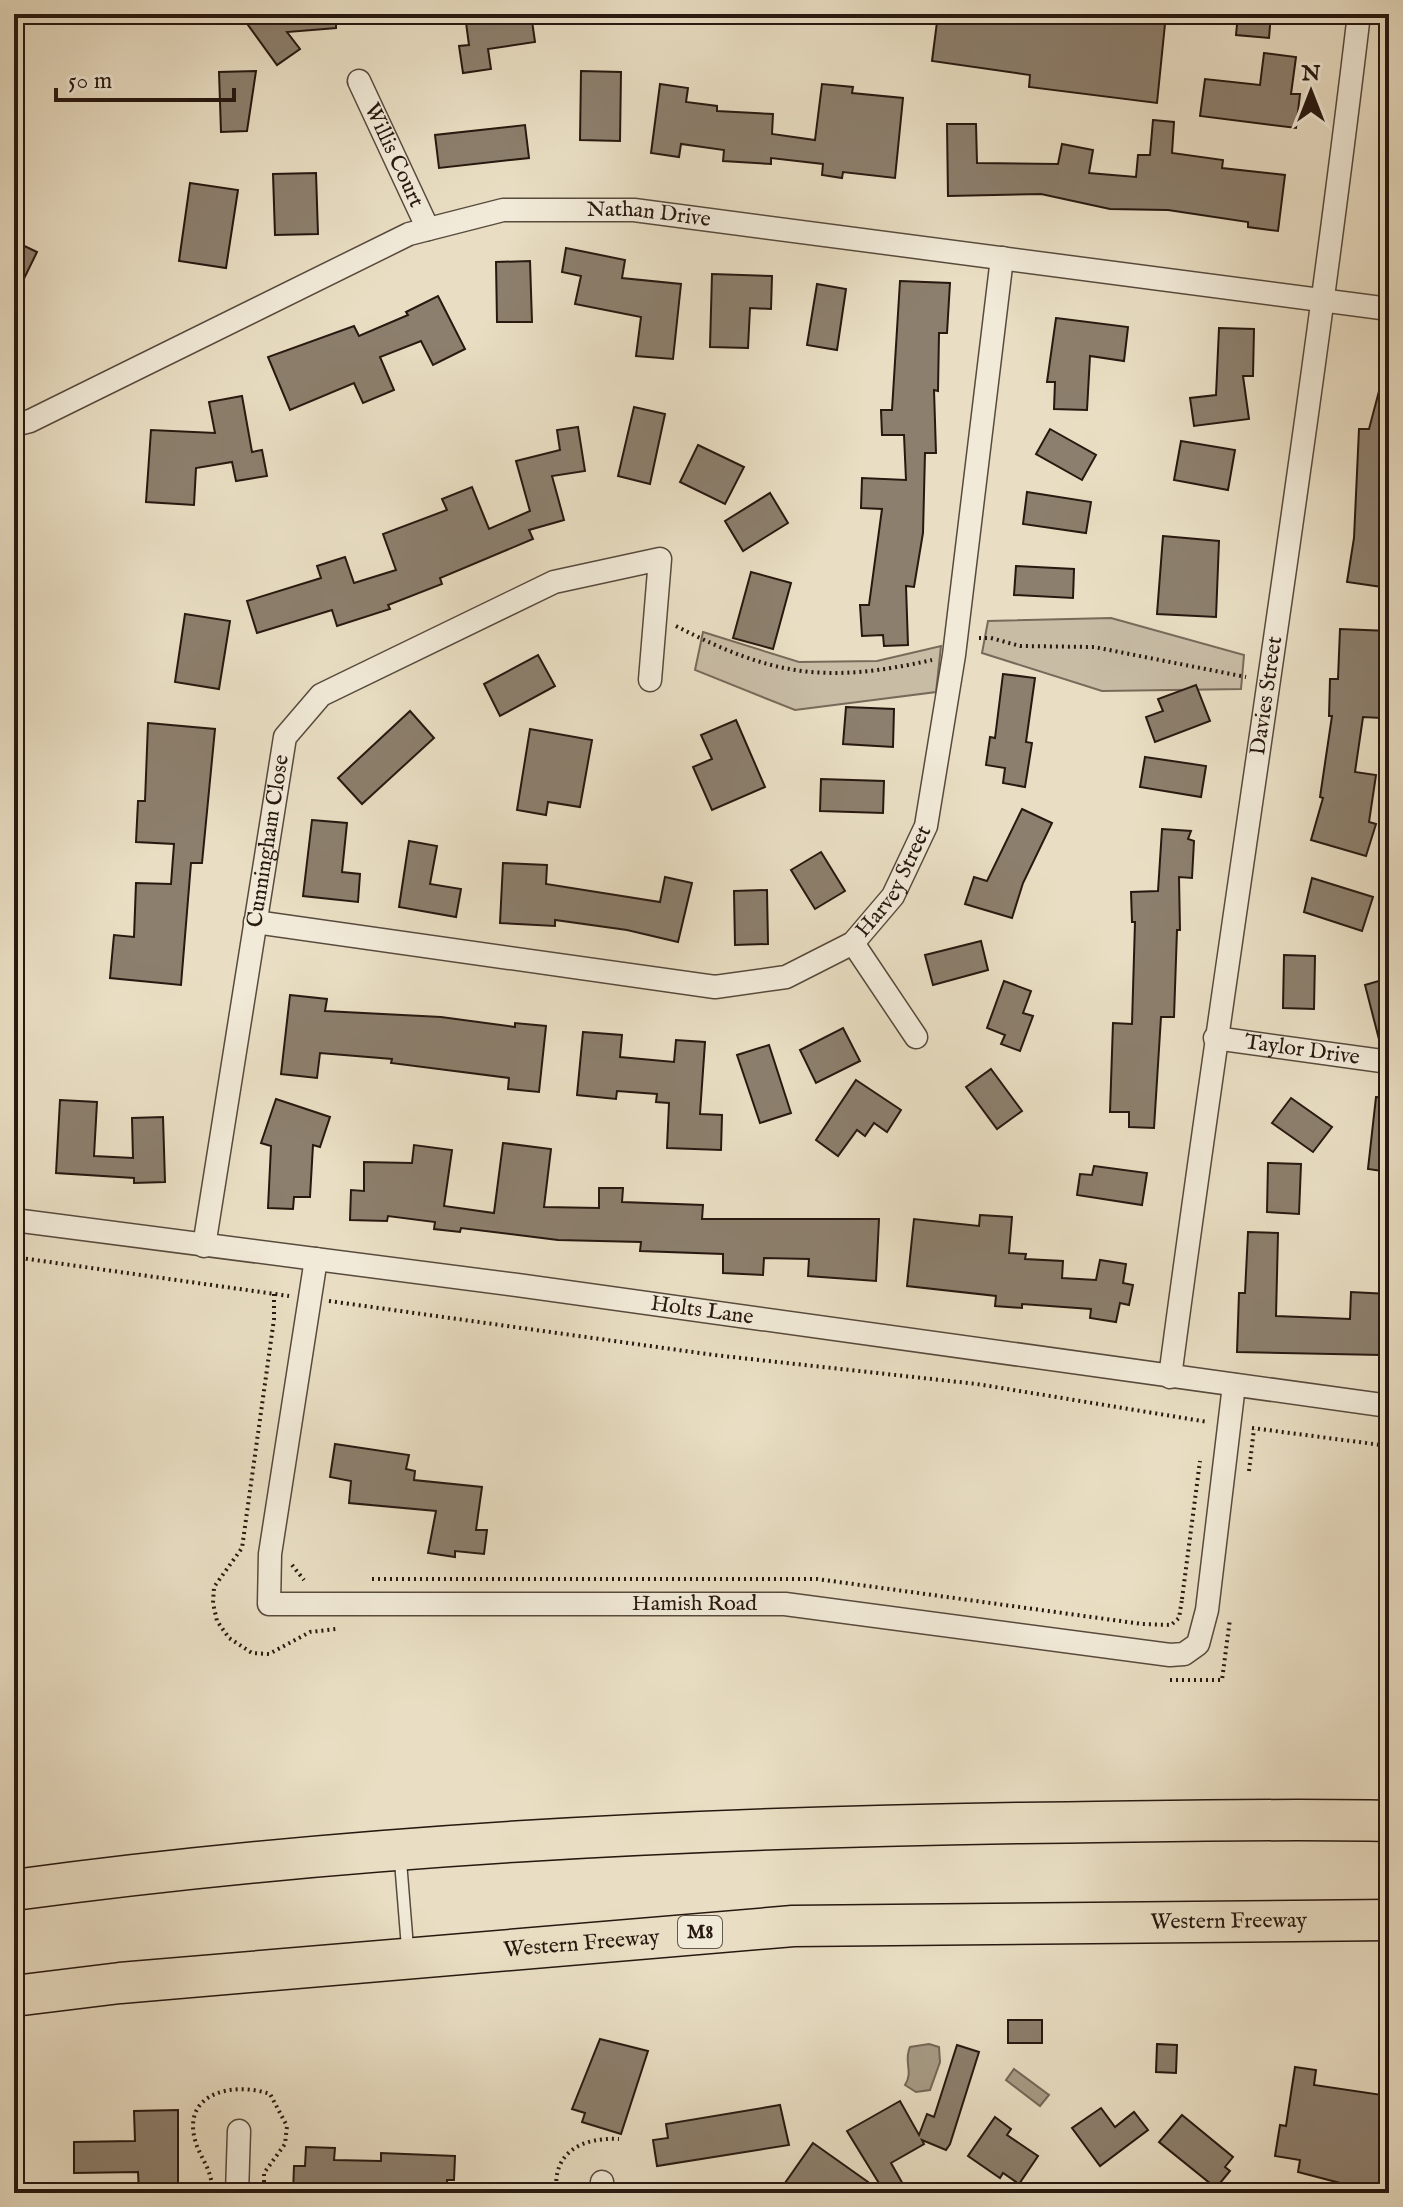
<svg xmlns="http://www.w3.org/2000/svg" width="1403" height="2207" viewBox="0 0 1403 2207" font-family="'IM FELL English',serif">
<rect width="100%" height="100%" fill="#e9dec3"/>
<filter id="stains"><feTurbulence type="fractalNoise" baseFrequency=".0025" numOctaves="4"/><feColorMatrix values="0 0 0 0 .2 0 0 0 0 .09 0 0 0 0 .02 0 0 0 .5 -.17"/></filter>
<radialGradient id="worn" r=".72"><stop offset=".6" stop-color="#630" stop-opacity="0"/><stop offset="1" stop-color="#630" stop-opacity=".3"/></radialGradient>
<g fill="#c8bca5" stroke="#786a5a" stroke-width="2">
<polygon points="1111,618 1244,655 1241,689 1102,691 982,653 988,621"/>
<polygon points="703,632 799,662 877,661 941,646 936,692 795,710 695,670"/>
</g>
<g fill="#a79b86" stroke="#746757" stroke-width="2">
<path d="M929,2044L939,2047L940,2062L930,2090L916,2092L905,2085C914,2071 903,2062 910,2047Z"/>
<polygon points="1014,2069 1049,2095 1040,2106 1006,2080"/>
</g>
<g fill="#8c7f6d" stroke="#271810" stroke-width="2">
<polygon points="240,14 336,14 336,28 287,32 300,49 277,65"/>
<polygon points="531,14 535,42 488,49 491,69 463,73 459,46 469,45 465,15"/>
<polygon points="938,14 1166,14 1157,103 1029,87 1030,75 932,61"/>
<polygon points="1238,14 1271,14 1269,38 1236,35"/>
<polygon points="1264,53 1296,57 1291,94 1300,94 1296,128 1200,116 1205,79 1260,85"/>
<polygon points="256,71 247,131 221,132 219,72"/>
<polygon points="581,71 621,72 620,141 580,140"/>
<polygon points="660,84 688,88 686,102 717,106 717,111 773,114 772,134 815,140 822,84 853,87 852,93 903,98 895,178 843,172 842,178 822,175 823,164 771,158 771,164 723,161 724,150 681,144 679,157 651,153"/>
<polygon points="1153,120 1174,122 1172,153 1223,160 1222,168 1285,175 1278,231 1248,227 1248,222 1168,210 1110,209 1041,194 948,196 947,124 976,124 977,163 1058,164 1062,144 1093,150 1089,173 1136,177 1138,155 1150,155"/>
<polygon points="525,125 529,158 439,168 435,135"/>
<polygon points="316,173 318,234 275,235 273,174"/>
<polygon points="190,183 238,190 226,268 179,261"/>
<polygon points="14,241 37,252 14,299"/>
<polygon points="566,248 625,260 622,278 681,284 673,359 636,356 641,317 575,304 581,276 562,272"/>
<polygon points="530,261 532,322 497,322 496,262"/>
<polygon points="712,274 772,276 771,309 750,308 748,348 710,347"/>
<polygon points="900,281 950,283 947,333 939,333 938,391 934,390 936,453 925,453 923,533 914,587 906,586 908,645 884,646 883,635 862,636 860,605 869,605 882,509 861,508 862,478 906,480 904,435 882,435 881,410 892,410"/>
<polygon points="817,284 846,289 837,350 807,345"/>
<polygon points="438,296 465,349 433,365 421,341 380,357 394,390 363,403 354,383 290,410 268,357 354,326 359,336 408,315 406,312"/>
<polygon points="1056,318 1128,327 1124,361 1090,356 1087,410 1054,409 1055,382 1047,382"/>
<polygon points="1219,328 1254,329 1253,376 1243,376 1249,419 1194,426 1190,398 1216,395"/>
<polygon points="1383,376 1389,376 1389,588 1347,582 1354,538 1359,429 1369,429"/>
<polygon points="242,396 252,452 262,450 267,476 236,481 232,462 196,468 194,505 146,502 151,430 215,433 209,402"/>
<polygon points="634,407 665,414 650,484 618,476"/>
<polygon points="578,427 585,471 552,476 564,520 529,530 533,539 440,578 442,584 388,605 390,609 337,626 332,610 257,633 247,601 321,578 317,566 345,557 354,583 396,570 383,534 447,510 442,499 472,487 489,529 530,511 516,461 560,450 557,430"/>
<polygon points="1050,429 1096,455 1082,480 1036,454"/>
<polygon points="1181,441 1235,450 1228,490 1174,480"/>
<polygon points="698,445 744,467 725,504 680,482"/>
<polygon points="1027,492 1091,502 1086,533 1023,524"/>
<polygon points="770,493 788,523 743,551 725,521"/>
<polygon points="1163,536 1219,541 1216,617 1157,614"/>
<polygon points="1016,566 1074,569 1073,598 1014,595"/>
<polygon points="751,572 791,583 773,649 733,638"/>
<polygon points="185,614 230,621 219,689 175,682"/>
<polygon points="1340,629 1389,631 1388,665 1382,665 1381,718 1363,717 1355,772 1376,775 1369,822 1376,824 1366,856 1311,840 1323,798 1320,797 1332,716 1329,716 1330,679 1338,679"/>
<polygon points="538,655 555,686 500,716 484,684"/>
<polygon points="1003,674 1035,678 1026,742 1032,743 1025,787 1003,783 1005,768 986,765 990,737 995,738"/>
<polygon points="1196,685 1210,721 1155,742 1146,717 1163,711 1158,699"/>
<polygon points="846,707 894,709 893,747 843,744"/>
<polygon points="410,711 434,738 362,804 338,778"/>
<polygon points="736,720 765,787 712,810 693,767 712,759 701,735"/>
<polygon points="148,723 215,729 202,863 191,863 181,985 110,978 114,935 134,937 136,883 171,884 174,844 136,842 138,801 145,801"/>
<polygon points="530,729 592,740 580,807 548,802 546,815 517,810"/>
<polygon points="1145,757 1206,766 1201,797 1140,787"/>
<polygon points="821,779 884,781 883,813 820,811"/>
<polygon points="1022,809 1052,823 1023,883 1012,918 965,904 974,877 987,881"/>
<polygon points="312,820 347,823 342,872 360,874 358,902 303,896"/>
<polygon points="1162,829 1191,831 1188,839 1194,841 1192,878 1179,877 1180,930 1177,930 1174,1017 1161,1017 1154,1128 1129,1127 1129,1112 1110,1112 1113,1023 1132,1024 1135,922 1132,922 1131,892 1158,891"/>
<polygon points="409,841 437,846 430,884 461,889 456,917 399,907"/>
<polygon points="821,852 845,891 815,909 791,870"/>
<polygon points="503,863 547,865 546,884 660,902 665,877 692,883 678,942 627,930 555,920 555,926 500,923"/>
<polygon points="1312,878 1373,897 1362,931 1304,912"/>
<polygon points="767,890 768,944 735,945 734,891"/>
<polygon points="981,941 988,970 933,985 925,955"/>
<polygon points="1284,955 1315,956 1314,1009 1283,1008"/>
<polygon points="1389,978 1389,1048 1381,1047 1365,985"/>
<polygon points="1004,981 1031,991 1023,1013 1033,1016 1020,1051 1001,1044 1005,1035 987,1028"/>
<polygon points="290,995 327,999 325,1011 441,1017 515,1027 515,1023 546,1026 539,1092 508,1089 509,1078 391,1063 392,1059 320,1053 317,1078 281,1074"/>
<polygon points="843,1028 860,1061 816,1083 800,1050"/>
<polygon points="583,1032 622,1035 620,1057 674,1062 676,1040 705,1042 700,1114 722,1115 721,1150 667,1148 669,1103 656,1102 657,1094 617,1091 616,1099 577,1095"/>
<polygon points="769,1045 791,1113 760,1123 737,1055"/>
<polygon points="991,1069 1022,1111 997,1129 966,1087"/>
<polygon points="856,1080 901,1110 887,1132 874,1123 865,1136 857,1130 838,1156 816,1140"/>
<polygon points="1376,1097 1389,1098 1389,1172 1368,1169"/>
<polygon points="1291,1098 1332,1127 1313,1152 1272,1123"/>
<polygon points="276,1099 330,1117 320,1147 313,1145 310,1197 294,1197 293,1209 268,1208 271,1146 261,1143"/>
<polygon points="60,1100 97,1102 94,1156 133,1158 132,1118 163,1117 165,1182 134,1183 134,1178 56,1173"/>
<polygon points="503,1143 551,1149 544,1207 599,1208 599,1188 623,1188 622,1202 703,1205 702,1219 879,1219 876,1281 808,1276 809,1259 764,1258 763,1275 723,1273 723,1254 640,1251 641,1242 558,1240 461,1228 460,1232 434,1229 435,1222 388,1216 387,1221 350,1220 351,1190 364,1191 364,1162 412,1163 414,1145 452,1150 444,1206 494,1213"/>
<polygon points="1268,1163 1301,1164 1299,1214 1267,1212"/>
<polygon points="1094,1166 1147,1173 1142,1205 1077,1195 1080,1174 1092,1175"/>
<polygon points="980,1215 1012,1217 1009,1253 1026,1254 1025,1259 1063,1261 1062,1278 1096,1280 1100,1260 1126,1264 1123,1283 1133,1285 1129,1305 1120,1303 1116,1322 1090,1318 1091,1309 1022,1304 1022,1308 995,1306 996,1296 907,1286 914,1219 979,1226"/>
<polygon points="1248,1232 1278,1233 1276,1316 1350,1319 1351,1292 1389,1294 1389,1331 1382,1331 1381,1355 1237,1352 1239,1293 1245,1293"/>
<polygon points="335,1444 409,1455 406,1469 415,1471 414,1480 482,1487 476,1530 487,1530 484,1554 455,1551 455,1557 428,1553 436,1511 349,1503 351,1481 330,1477"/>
<rect x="1008" y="2020" width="34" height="23"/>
<polygon points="600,2039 648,2051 621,2134 582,2122 585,2113 572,2109"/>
<polygon points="1157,2044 1177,2045 1176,2073 1156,2072"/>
<polygon points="957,2045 979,2052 950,2144 946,2150 922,2140 924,2144 891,2163 904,2186 885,2193 847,2131 900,2101 919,2135 927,2114 934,2117"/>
<polygon points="1295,2067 1316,2070 1314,2085 1389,2096 1389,2158 1379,2193 1358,2193 1338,2187 1340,2183 1298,2172 1300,2160 1275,2156 1280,2125 1286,2126"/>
<polygon points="780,2105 789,2145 657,2166 653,2140 668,2138 666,2124"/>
<polygon points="1101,2108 1115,2127 1134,2112 1148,2130 1100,2166 1072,2128"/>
<polygon points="178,2110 178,2193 139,2193 138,2172 74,2173 74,2142 135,2141 134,2111"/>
<polygon points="1182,2115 1233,2157 1225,2167 1230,2171 1216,2188 1159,2142"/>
<polygon points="995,2117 1011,2129 1007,2135 1038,2156 1019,2184 1003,2173 1000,2178 968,2156"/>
<polygon points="813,2143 868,2182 860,2193 778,2193"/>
<polygon points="306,2147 335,2148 334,2160 381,2161 381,2153 455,2156 454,2180 447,2180 447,2193 293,2193 294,2166 305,2166"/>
</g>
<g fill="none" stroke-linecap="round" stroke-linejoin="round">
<defs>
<polyline id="service" points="400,1855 408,1954"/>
<g id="minor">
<path id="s1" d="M359,81L428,229"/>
<path id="s2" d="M14,425L30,421L409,234L503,210H634L1389,309"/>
<path id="s3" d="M255,922L715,987L786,977L853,943L893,896L926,826L954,655L1002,258"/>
<polyline points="853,943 916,1037"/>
<path id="s4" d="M1215,1038L1389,1062"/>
<path id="s5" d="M14,1220L517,1285L1389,1406"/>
<path id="s6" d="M204,1246L285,737L321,695L554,582L660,559L650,680"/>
<path id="s7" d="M316,1259L270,1554L269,1604H785L1170,1655L1184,1654L1198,1644L1207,1610L1234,1385"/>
<path id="s8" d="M1170,1377C1230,922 1305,469 1359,14"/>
<polyline points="602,2182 603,2193"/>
<polyline points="237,2193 239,2131"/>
</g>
<g id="motorway">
<path d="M14,1890C347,1845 686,1828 1022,1823C1144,1822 1267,1818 1389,1821"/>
<path id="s9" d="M14,1996L120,1983L793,1926L1389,1920"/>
</g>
</defs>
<use href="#service" stroke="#584a3d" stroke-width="14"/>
<use href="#minor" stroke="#584a3d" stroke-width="25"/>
<use href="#motorway" stroke="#271810" stroke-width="43"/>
<g stroke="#271810" stroke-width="4" stroke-dasharray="2 4" stroke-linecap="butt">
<path d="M676,626C773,676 825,684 932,660"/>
<polyline points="979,638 991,638 1020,646 1094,647 1246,677"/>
<polyline points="14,1257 289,1296"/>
<polyline points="274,1294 274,1319 242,1548 214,1587 213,1603 217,1621 229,1638 252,1653 269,1654 310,1632 336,1629"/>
<polyline points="329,1301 714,1355 977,1384 1208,1422"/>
<polyline points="1252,1428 1389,1446"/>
<polyline points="1249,1471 1254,1429"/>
<polyline points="292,1565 304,1580"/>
<polyline points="372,1579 817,1579 1142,1624 1171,1625 1179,1618 1182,1599"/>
<polyline points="1182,1599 1200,1461"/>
<polyline points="1170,1680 1222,1680 1230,1619"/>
<path d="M212,2186C210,2166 200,2158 195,2140C182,2091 236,2082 270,2094L287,2126L285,2144L264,2173V2193"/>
<path d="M557,2193C551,2152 583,2137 619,2139"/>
</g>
<use href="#service" stroke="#f1ead8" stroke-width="11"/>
<use href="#minor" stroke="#f1ead8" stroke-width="22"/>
<use href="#motorway" stroke="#e9dec3" stroke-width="40"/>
</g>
<g text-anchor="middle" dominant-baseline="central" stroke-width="6" stroke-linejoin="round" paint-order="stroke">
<rect fill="#f1ead8" stroke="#64574c" stroke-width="2" x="678" y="1916" width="44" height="32" rx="6"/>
<g font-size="20" font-weight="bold" fill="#271810">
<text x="700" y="1932">M8</text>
</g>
<g font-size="22" fill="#271810" stroke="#f1ead8">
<text stroke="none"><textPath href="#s1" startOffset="82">Willis Court</textPath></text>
<text stroke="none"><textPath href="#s2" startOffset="682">Nathan Drive</textPath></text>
<text stroke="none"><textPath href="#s8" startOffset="688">Davies Street</textPath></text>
<text stroke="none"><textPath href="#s6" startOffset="410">Cunningham Close</textPath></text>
<text stroke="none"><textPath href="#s3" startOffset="686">Harvey Street</textPath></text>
<text stroke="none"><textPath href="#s4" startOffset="88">Taylor Drive</textPath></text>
<text stroke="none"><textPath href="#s5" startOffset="694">Holts Lane</textPath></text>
<text stroke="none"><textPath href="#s7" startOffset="774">Hamish Road</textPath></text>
<text stroke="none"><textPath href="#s9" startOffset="1218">Western Freeway</textPath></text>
<text stroke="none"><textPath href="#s9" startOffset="570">Western Freeway</textPath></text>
</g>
</g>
<rect width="1403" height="2207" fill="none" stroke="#e9dec3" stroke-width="48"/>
<rect x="16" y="16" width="1371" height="2175" fill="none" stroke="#271810" stroke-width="4"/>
<rect x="24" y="24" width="1355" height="2159" fill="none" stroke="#271810" stroke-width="2"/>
<g transform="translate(1311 92)" stroke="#f1ead8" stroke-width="6" paint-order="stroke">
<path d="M0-6L14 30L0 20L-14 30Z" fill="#271810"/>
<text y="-12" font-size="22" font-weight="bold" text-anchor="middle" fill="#271810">N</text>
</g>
<path d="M56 88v12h178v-12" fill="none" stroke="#271810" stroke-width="4"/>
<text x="68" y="88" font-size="24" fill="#271810" stroke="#f1ead8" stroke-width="6" paint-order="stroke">50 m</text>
<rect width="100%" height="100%" filter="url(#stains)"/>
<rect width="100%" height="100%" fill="url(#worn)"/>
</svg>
